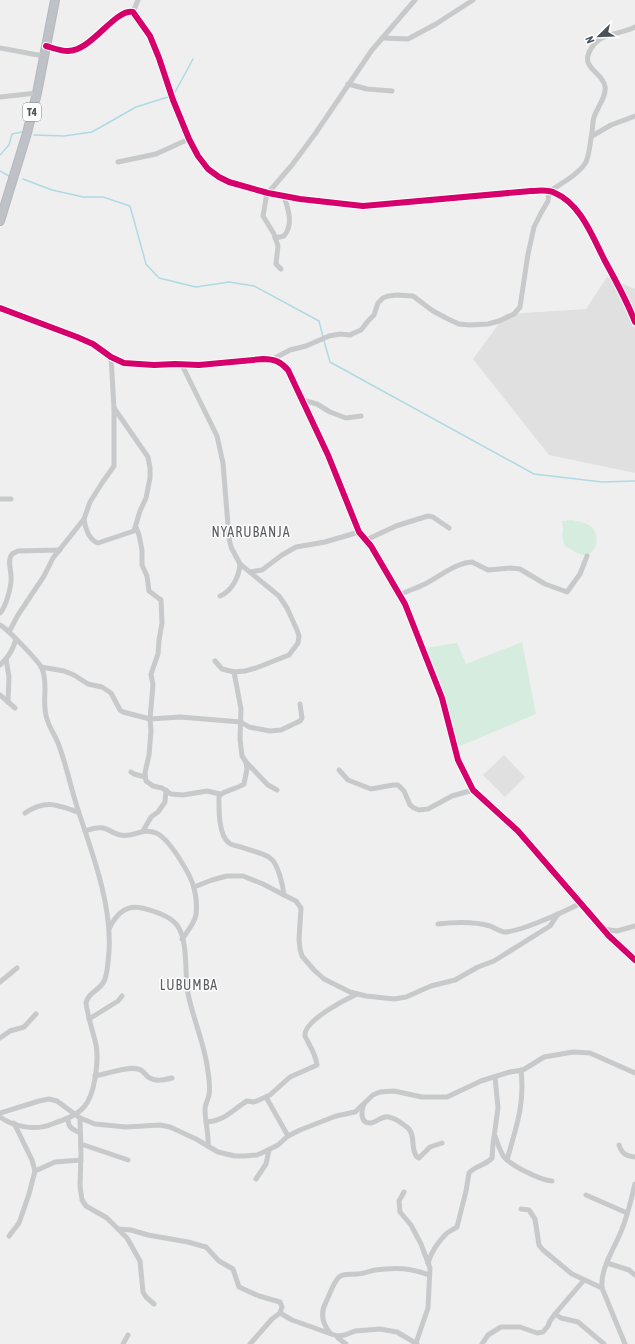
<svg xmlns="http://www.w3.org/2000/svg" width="635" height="1344" viewBox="0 0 635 1344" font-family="'Asap Condensed',sans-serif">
<rect width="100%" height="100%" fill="#efefef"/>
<g fill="#e1e0e0">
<polygon points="607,277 635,289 635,473 549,455 473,359 506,314 586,309"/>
<polygon points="504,755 525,777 505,797 483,775"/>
</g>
<g fill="#d6ecde">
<path d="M571,520C577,521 584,522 589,525C601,532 598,554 585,555C578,555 571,549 565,546L562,537L563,528L562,521Z"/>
<polygon points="522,642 536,714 458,747 425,648 457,643 466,664"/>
</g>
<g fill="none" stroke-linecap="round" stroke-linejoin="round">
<g stroke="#afdae5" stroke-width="1.5">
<polyline points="174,94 193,59"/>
<polyline points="34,135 64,136 92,132 136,107 168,97"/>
<polyline points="0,155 9,145 12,134 22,132"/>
<polyline points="0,171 9,176"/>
<polyline points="23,179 52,190 83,197 103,197 130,206 146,264 159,278 196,287 229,282 254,286 319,321 323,337"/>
<polyline points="324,341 330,362 534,474 602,482 635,481"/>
</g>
<defs>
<polyline id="trunk" points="0,221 27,133 37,93 55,0"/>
</defs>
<use href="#trunk" stroke="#b5b9be" stroke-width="10"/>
<g stroke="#c7c9ca" stroke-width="5">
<polyline points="133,12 138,0"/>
<polyline points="382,38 408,39 436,24 473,0"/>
<path d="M46,46C53,48 60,51 68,51C92,51 114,9 133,12L150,36L159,58L173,100L189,139L198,156L208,169L219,177L229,182L268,193L300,199L363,206L531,191C539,191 548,189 555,193C581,204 593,238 605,261C616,281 627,301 635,322"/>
<polyline points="0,48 38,55 44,55"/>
<polyline points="348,84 367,89 392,91"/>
<polyline points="0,97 37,93"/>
<polyline points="592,136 611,125 635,116"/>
<polyline points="118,162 156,154 189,139"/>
<path d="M550,191C562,183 579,174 586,162C589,155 590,146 591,138C593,131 592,124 594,117C597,108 607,96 605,86C601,70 578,68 592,47C602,32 620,35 635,27"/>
<polyline points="267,193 263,216 274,234 278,246 276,264 281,269"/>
<polyline points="268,193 292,165 315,134 372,50 415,0"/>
<path d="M275,238L284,236C294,224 288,209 284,196"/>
<polyline points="273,359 290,350 306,346 329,336 340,334 350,335 354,333 361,330 368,321 374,315 378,303 383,298 388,296 397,295 413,296 433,311 448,319 459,324 470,325 488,324 499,321 514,314 520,307 528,254 534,227 541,213 548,201 549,191"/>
<path d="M182,365L217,436L223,463L229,538L231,547L240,564C239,577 232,591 220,596"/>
<polyline points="302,400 317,404 330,412 346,418 361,416"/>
<polyline points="0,499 11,499"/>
<path d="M84,519C85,528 89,540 98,543L134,531L140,511L146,498L150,478V468L148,457L114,408"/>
<polyline points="136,527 139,535 142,550 142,565 147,576 149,591 161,600 162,623 159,640 158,654 151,674 153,685 150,719 151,731 149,755 145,773 146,781 153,786 162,788 171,794 183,795 207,791 220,794"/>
<polyline points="366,540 396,526 428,516 433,517 449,528"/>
<polyline points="250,572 262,570 282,555 296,547 325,542 359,532"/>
<path d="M399,595C407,591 417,588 425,584C439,577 455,563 472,562L488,570L511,568L520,569L545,584L567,592L580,574L587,556"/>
<path d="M0,613C6,607 12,585 11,576C11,569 7,560 12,554L18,551L60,550"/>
<path d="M0,625C8,629 38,661 42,668C49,686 41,702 47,719C49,727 55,735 58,743C67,766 71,790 79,813C93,855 112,906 109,951C108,960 108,976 103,983C97,992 88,993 86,1003C88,1018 93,1031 96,1045C99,1060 95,1095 84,1107C76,1116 64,1120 52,1124C36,1131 14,1127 0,1117"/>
<polyline points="9,632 18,615 44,576 53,558 84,519 90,502 102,483 114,466 114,408 111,357"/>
<polyline points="6,659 9,677 8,702"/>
<polyline points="215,661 222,669 234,672 245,671 256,668 289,655 298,643 299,636 297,630 287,608 279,596 240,564"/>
<path d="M0,665C8,658 13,650 16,639"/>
<polyline points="41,667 64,671 74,675 88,684 102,687 111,693 120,710 123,712 150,719 180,717 241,722 249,727 270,731 281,730 300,721 302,718 300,704"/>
<polyline points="234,672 241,709 240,739 242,756 246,762 268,785 277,790"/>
<polyline points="0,695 15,708"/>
<path d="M246,762L247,769L244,784C237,789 224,790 219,796C219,808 218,835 229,843C233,846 239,846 244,848C252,851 263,853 270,858C278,863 283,886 284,895"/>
<polyline points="339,770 348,780 371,789 393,785 398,785 404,791 410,805 414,808 419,810 428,809 452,796 473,790"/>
<polyline points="131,772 134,774 145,777"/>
<path d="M25,813C46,799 57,805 78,812"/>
<path d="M85,831C91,829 97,827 103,828C109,829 114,834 120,835C133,838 143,827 156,833C169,838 191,875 194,888C196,896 197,907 196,915C194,924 187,932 182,939"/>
<polyline points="143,831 151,817 158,812 165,802 166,790"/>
<polyline points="194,887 212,880 227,876 243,876 263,884 284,895 296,901 301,908 299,939 300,949 302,956 314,970 324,979 350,992 366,996 394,999 406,997 431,986 455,980 478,967 494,961 550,926 558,914"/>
<path d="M438,924C455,922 473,921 490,926C495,928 499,931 504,932C520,932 566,911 581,903"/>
<path d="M109,929C115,916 125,904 142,908C153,911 169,915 177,925C188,940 185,971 187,988C191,1014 203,1039 207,1065C208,1073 211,1087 209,1095C208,1100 205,1104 205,1109C205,1122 209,1134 208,1146"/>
<polyline points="603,929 617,931 635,926"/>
<polyline points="0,982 17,968"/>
<polyline points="89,1019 118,1001 122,996"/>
<polyline points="0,1038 10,1031 24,1027 36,1014"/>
<path d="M95,1076C107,1074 127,1066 138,1069C143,1070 145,1074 148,1077C155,1082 164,1080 172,1078"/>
<polyline points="266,1097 288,1136"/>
<path d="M364,1104C361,1111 360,1124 371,1123C378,1122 382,1115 389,1117C395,1118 403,1124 408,1128C416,1135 410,1149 417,1157L419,1158L430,1147L442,1143"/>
<polyline points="0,1113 39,1101 49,1099 57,1101 80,1118 95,1124 126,1127 160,1125 170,1127 196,1139 218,1152 235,1156 245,1156 257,1155 264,1152 278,1145 288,1136 300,1130 336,1116 355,1112 373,1095 380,1092 394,1091 422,1097 447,1097 481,1081 510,1072 523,1070 544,1057 573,1052 590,1053 635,1073"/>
<path d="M68,1118C68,1128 72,1129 80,1133"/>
<polyline points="80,1118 81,1154 80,1186 82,1200 86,1206 107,1218 127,1238 140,1261 143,1292 146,1297 154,1304"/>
<path d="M206,1122C225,1121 232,1110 247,1101L253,1102L257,1101L270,1095L290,1077L317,1065C316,1057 312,1049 308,1042C308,1041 305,1037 305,1036C303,1021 346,999 357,994"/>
<path d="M495,1136C497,1142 500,1151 504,1157C512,1166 540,1180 552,1181"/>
<polyline points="81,1144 128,1160"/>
<path d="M619,1145C622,1154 626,1156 635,1157"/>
<path d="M507,1160C516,1127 525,1105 521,1070"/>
<polyline points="35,1171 55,1162 81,1160"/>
<polyline points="256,1179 266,1164 269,1150"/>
<polyline points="404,1192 399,1201 400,1212 411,1225 421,1244 430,1268 428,1308 416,1343"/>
<polyline points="586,1195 627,1213"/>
<polyline points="521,1209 529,1210 535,1219 539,1245 543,1250 572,1274 602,1288"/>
<polyline points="119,1229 131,1230 148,1235 188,1242 202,1246 206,1247 219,1261 233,1269 239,1287 259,1296 280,1302 282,1307 280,1313 272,1319 250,1344"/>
<polyline points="9,1236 19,1223 29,1194 35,1171 32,1160 14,1123"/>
<path d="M428,1263C431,1253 438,1242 446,1234C449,1231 453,1230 457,1227L466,1191L469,1173C475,1166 486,1165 492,1158L493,1144L498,1108L495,1077"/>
<polyline points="607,1263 629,1270 635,1275"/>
<polyline points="280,1313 292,1320 337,1336 345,1335 355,1331 380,1329 397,1332 417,1344"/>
<polyline points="555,1314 561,1318 578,1322 604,1344"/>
<path d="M330,1333C322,1323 320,1313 326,1302C330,1294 333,1283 339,1277C344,1273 351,1275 357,1274C363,1274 369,1271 375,1270C396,1267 410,1268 429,1275"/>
<polyline points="337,1336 338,1338 346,1344"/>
<polyline points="123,1344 128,1335"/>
<polyline points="482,1344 488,1335 501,1327 520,1327 537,1333 543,1332 548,1326 550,1321 555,1314 584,1280"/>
<path d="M625,1344L602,1288C600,1268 615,1248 622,1229C628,1215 631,1199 635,1184"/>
</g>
<path stroke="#c7c9ca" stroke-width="6" d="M0,308L77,337L93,344L111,357L124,363L154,365L175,364L199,365L263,359C275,359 281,362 288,370L328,455L359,532L371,546L405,604L442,698L458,760L473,790L518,831L609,936L635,960"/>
<use href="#trunk" stroke="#bec2c6" stroke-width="8"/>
<defs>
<g id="cycleway">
<path d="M46,46C53,48 60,51 68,51C92,51 114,9 133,12L150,36L159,58L173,100L189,139L198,156L208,169L219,177L229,182L268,193L300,199L363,206L531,191C539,191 548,189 555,193C581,204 593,238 605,261C616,281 627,301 635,322"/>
<path d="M0,308L77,337L93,344L111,357L124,363L154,365L175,364L199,365L263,359C275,359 281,362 288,370L328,455L359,532L371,546L405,604L442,698L458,760L473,790L518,831L609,936L635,960"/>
</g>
</defs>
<use href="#cycleway" stroke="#fff" stroke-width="8"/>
<use href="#cycleway" stroke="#d6006c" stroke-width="6"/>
</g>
<g text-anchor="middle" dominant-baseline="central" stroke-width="3" stroke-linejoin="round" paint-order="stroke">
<rect fill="#fff" stroke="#80858b" stroke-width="1" x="23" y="103" width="18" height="18" rx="3"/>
<g font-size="11" font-weight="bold" fill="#495159">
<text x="32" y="112">T4</text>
</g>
<g font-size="14" letter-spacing="1" fill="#5c5e62" stroke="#fff">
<text x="251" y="532">NYARUBANJA</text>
<text x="189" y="985">LUBUMBA</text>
</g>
</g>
<g transform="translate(599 36) rotate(247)" stroke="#ffffff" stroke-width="3" paint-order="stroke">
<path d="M0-3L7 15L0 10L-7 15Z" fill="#495159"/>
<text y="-6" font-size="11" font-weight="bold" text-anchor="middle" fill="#495159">N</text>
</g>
</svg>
